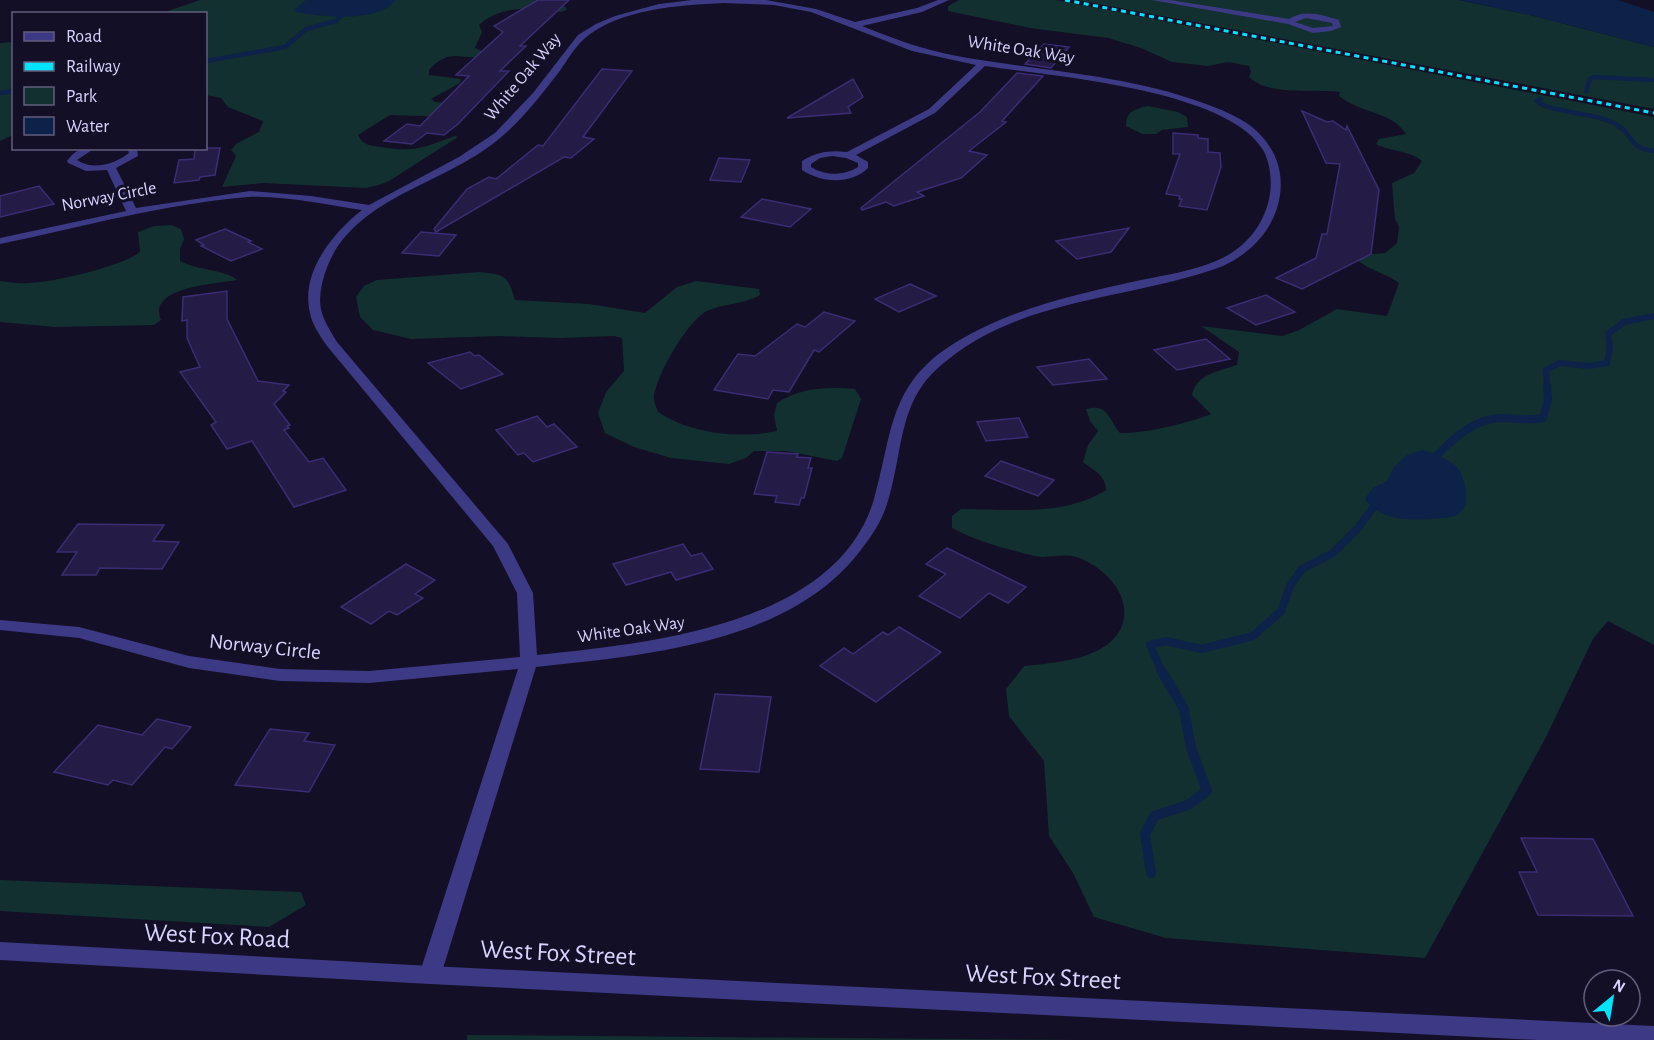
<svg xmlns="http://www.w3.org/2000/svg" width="1654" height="1040" viewBox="0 0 1654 1040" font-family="'Alegreya Sans',sans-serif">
<rect width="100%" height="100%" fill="#130f26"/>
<g fill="#12302f">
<path d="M200,0H535L566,7L567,10L561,12C533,8 502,4 479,25L482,32L475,48L487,53C468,66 453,43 429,70V75L461,79L460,83L431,99L435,102L457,103L455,117L390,115L358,135C362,145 372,146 381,147C414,153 424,147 455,136L458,137L389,181L379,185L366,188L263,183L222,187L236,156L231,150L236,144L259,132L263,121L228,107L221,98L206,95V14H159Z"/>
<path d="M959,0H1056L1654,117V645L1608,621L1593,639L1546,737L1425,958L1166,938L1094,917L1073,873L1049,836L1044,761L1009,716L1006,689L1024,666C1053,663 1104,660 1120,630C1136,599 1105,566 1076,557C1061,553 1047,559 1035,556C1006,549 979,542 952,528V516L961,509C1009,509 1063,517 1106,490C1105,475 1095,471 1083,462L1088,445L1098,431L1090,421L1086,409C1108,403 1108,418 1120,433C1144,434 1189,423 1211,414L1192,395C1196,374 1219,371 1237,365L1239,352L1201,326L1282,336L1299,330L1337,309L1387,316L1399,283C1386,273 1368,270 1356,259L1359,255L1385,253L1397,243L1399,227L1395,219L1392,183L1414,173L1422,161C1409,150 1391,152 1376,144L1379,139L1406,134C1390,110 1363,115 1339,96L1340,92C1314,89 1268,96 1249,77L1251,72L1249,66L1228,62L1208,66L1172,62L1141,48L1108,38L1030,28L948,11V6Z"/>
<polygon points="1077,0 1459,0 1530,15 1654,47 1654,109"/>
<polygon points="13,42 13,135 0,141 0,43"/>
<path d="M1148,106L1178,112L1187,117L1188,127L1162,130L1156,134H1142L1126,126C1126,111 1135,109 1148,106Z"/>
<path d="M171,225L181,229L184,239L180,249V261C196,270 227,270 237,280C215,284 147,287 161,320L154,325L55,327L0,322V281C9,282 19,284 28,283C51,283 123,266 140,252L138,232L154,226Z"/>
<path d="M480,272C505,275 508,275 515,300L589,304L645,313L677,287L696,281L759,289L760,295C743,305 724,303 707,311C688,320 655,377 654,398C654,403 657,408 658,412C691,434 738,439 777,431L774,415L777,403C803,387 826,387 855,389L861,399L842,458L837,461L786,451H754L746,458L729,464L671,458L634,447L605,433L598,413L606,392L624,371L622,338L614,336L560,338L498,336L411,339L373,330L360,317L356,297L364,286L377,280Z"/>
<polygon points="0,880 301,892 306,905 269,927 0,911"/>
<polygon points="467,1035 1092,1040 467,1040"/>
</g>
<g fill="#0c2248">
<path d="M306,0H396C378,23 323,17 296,12L295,9Z"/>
<polygon points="1459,0 1618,0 1654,12 1654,47 1530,15"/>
<path d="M1423,450C1456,461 1467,468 1466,505L1457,516C1432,520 1378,526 1365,498L1373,488L1387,481L1394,467L1407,455Z"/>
</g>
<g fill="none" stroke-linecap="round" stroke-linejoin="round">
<g stroke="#0c2248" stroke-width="4.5">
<polyline points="206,61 285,47 306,29 336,21 357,0"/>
<polyline points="1586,91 1590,79 1594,77 1654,80"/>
<polyline points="0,93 14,91"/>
<path d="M1540,99L1537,101C1549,113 1598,112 1617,125C1635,136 1626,147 1654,151"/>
</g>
<polyline stroke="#0c2248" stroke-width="6" points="1547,388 1546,370 1560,363 1589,366 1607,363 1610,349 1608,334 1624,322 1654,316"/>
<g stroke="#0c2248" stroke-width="8">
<path d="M1431,461C1451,441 1471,419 1501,418C1516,418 1528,421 1543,418L1548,400L1547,386"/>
<polyline points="1162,672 1150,645 1166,641 1201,649 1253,636 1281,611 1290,586 1302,569 1333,553 1358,528 1377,502"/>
</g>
<polyline stroke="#0c2248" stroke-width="10" points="1151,873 1145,834 1154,816 1188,805 1207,791 1191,748 1184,709 1161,670"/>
</g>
<g fill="#241b47" stroke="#3b2d73" stroke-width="1.5">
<polygon points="538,0 569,0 520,46 526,46 500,71 509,71 458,124 444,135 427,133 412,144 384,141 407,124 420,126 469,76 456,75 503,32 494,26"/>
<polygon points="1044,44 1069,47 1051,68 1025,64"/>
<polygon points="602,69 632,71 583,137 594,139 571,158 564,157 436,232 434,229 467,189 489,177 496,179 538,145 543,146"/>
<polygon points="1017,73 1043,76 1002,121 1006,122 969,151 987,155 961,178 917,192 924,196 894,206 886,202 862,210 861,208 980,112"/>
<polygon points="853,79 863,97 848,107 851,113 787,118"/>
<polygon points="1302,111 1327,122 1333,121 1346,130 1347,126 1379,190 1371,254 1302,289 1276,278 1316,258 1322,234 1327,234 1340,164 1326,163"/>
<polygon points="1173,133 1198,135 1198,138 1208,139 1208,152 1220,153 1221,167 1207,210 1179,206 1182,199 1179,199 1180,196 1166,194 1180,154 1173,154"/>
<polygon points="195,148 220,148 215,175 200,177 199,180 174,183 179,160 194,159"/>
<polygon points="719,158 750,160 741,182 710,180"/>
<polygon points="39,186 54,204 0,217 0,196"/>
<polygon points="762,199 811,209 790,227 741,217"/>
<polygon points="1129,228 1111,252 1077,259 1056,241"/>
<polygon points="225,229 251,241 248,242 262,249 231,261 201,246 204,245 196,240"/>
<polygon points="421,232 456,235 439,256 402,253"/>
<polygon points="910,284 936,296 899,312 875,299"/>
<polygon points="227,291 227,319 258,381 289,385 283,391 286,392 274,404 290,425 287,426 289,428 284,430 309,462 323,458 346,490 294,507 252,441 227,449 211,425 216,422 180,372 200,367 187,338 187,320 182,321 183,297"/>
<polygon points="1266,295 1295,312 1256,325 1227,308"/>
<polygon points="824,312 855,321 819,352 814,350 789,392 773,390 768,399 714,390 738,354 755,356 797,324 805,327"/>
<polygon points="1206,339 1230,359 1177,370 1154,350"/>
<polygon points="470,352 475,356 479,355 503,374 461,389 428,363"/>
<polygon points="1089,359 1107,379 1053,385 1037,367"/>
<polygon points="537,416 547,427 554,424 577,447 533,462 524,453 518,455 496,430"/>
<polygon points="1019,418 1028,437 986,441 977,422"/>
<polygon points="767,452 798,454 797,457 811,458 808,468 812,468 804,498 801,498 799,505 775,502 777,496 754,494"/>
<polygon points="1001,461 1054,480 1038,496 985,476"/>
<polygon points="78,524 164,525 153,541 179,542 162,569 100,568 96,575 62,575 77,552 57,552"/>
<polygon points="683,544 691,556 702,553 713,569 676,580 671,572 626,585 613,564"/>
<polygon points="947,548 1026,587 1008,603 989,593 960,618 919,596 946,574 926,564"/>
<polygon points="406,564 435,580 415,594 423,598 397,615 389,611 371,624 341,607"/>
<polygon points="899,627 941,652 876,702 820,666 844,648 853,654 883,632 888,635"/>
<polygon points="715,694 771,697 759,772 700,769"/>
<polygon points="157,719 191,727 172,749 165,747 132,785 113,780 108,785 54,772 98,725 142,735"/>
<polygon points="270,729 309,733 304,741 335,745 309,792 235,785"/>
<polygon points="1521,838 1593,839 1633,916 1538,915 1519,872 1537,872"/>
</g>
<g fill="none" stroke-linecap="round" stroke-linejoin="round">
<g fill="#3d3a85" fill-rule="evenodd">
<path d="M766,0L816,9L855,22L917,8L938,0H949L922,12L862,26C894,39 924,50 957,56C1039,71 1125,74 1203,103C1220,109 1238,116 1252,127C1273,144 1284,168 1280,195C1275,228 1253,252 1223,266C1129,301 1019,296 939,367C897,403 903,456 887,504C882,520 873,534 863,547C793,644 645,655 536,667L441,975L438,981L430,984L422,981L419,975L518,669L369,683L280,681L189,668L79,638L0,630V620L79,627L189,656L280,669L369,671L520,657L517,593L493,546L327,346C320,336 312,324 310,313C300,272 333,233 362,210C328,205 282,195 248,197C164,204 82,227 0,244V238L126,211L107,170L86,171L68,163L67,161C75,150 81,148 95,148L77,160C93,171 115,164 129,153L127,148H137L138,156L116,168L136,208L250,191L311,196L369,205L459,157L495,133L533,93L578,35L596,24L615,16L659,4L692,0ZM723,3L774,5L811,12L912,51L976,65L929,109L847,152C829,150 817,152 802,161V170C821,183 851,185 868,168V162L856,155L935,113L985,66C1051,76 1227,89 1263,150C1270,162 1272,180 1270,194C1265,225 1245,249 1216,261C1192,271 1166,275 1141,280C1074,295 1006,309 947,348C888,388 892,437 874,499C837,626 646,644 537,655L533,593L508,544L337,342C331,332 325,323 322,313C318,301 321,285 325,273C348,202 433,187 487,148C516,128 538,99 559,72C567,61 574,48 584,39C617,9 681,5 723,3ZM832,156L846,158L858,163V167C844,176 825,176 811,167V164L820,158Z"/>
<path d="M1152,0H1170L1289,19C1304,9 1322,15 1339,20L1341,27L1331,31L1313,33L1288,24ZM1306,18L1332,23L1333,26L1313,28L1295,22Z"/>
</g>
<polygon fill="#3d3a85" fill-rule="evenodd" points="0,942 430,966 1654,1026 1654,1040 1538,1040 430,984 0,960"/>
<polyline stroke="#00e5ff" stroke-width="3" stroke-dasharray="5 4.5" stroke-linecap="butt" points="1065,0 1654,113"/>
</g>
<g text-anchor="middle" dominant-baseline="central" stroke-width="6" stroke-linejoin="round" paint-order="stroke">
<g font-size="18" fill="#d9d4ff" stroke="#130f26">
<text transform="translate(1021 50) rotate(9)">White Oak Way</text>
<text transform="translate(523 77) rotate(-50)">White Oak Way</text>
<text transform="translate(109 197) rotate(-11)">Norway Circle</text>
<text transform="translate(631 630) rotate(-8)">White Oak Way</text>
</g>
<g font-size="21" fill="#d9d4ff" stroke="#130f26">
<text transform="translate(265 647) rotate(6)">Norway Circle</text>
</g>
<g font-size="26" fill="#d9d4ff" stroke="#130f26">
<text transform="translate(217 936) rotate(3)">West Fox Road</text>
<text transform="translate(558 953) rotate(3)">West Fox Street</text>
<text transform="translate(1043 977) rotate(3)">West Fox Street</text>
</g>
</g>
<rect x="12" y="12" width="195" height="138" fill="#130f26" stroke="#625e7d" stroke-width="1.5"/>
<rect x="24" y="32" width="30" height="9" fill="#3d3a85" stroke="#625e7d" stroke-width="1.5"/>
<text x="66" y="42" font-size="18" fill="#d9d4ff">Road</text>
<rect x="24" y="62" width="30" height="9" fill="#00e5ff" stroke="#625e7d" stroke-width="1.5"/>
<text x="66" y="72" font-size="18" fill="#d9d4ff">Railway</text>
<rect x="24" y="87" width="30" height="18" fill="#12302f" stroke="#625e7d" stroke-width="1.5"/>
<text x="66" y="102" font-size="18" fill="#d9d4ff">Park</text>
<rect x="24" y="117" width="30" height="18" fill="#0c2248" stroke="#625e7d" stroke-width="1.5"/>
<text x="66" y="132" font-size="18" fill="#d9d4ff">Water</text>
<g transform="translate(1612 998) rotate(30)"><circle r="28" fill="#130f26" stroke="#625e7d" stroke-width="1.5"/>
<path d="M0-4.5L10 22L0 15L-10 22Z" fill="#00e5ff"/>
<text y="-9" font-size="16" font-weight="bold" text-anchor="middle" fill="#d9d4ff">N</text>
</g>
</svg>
